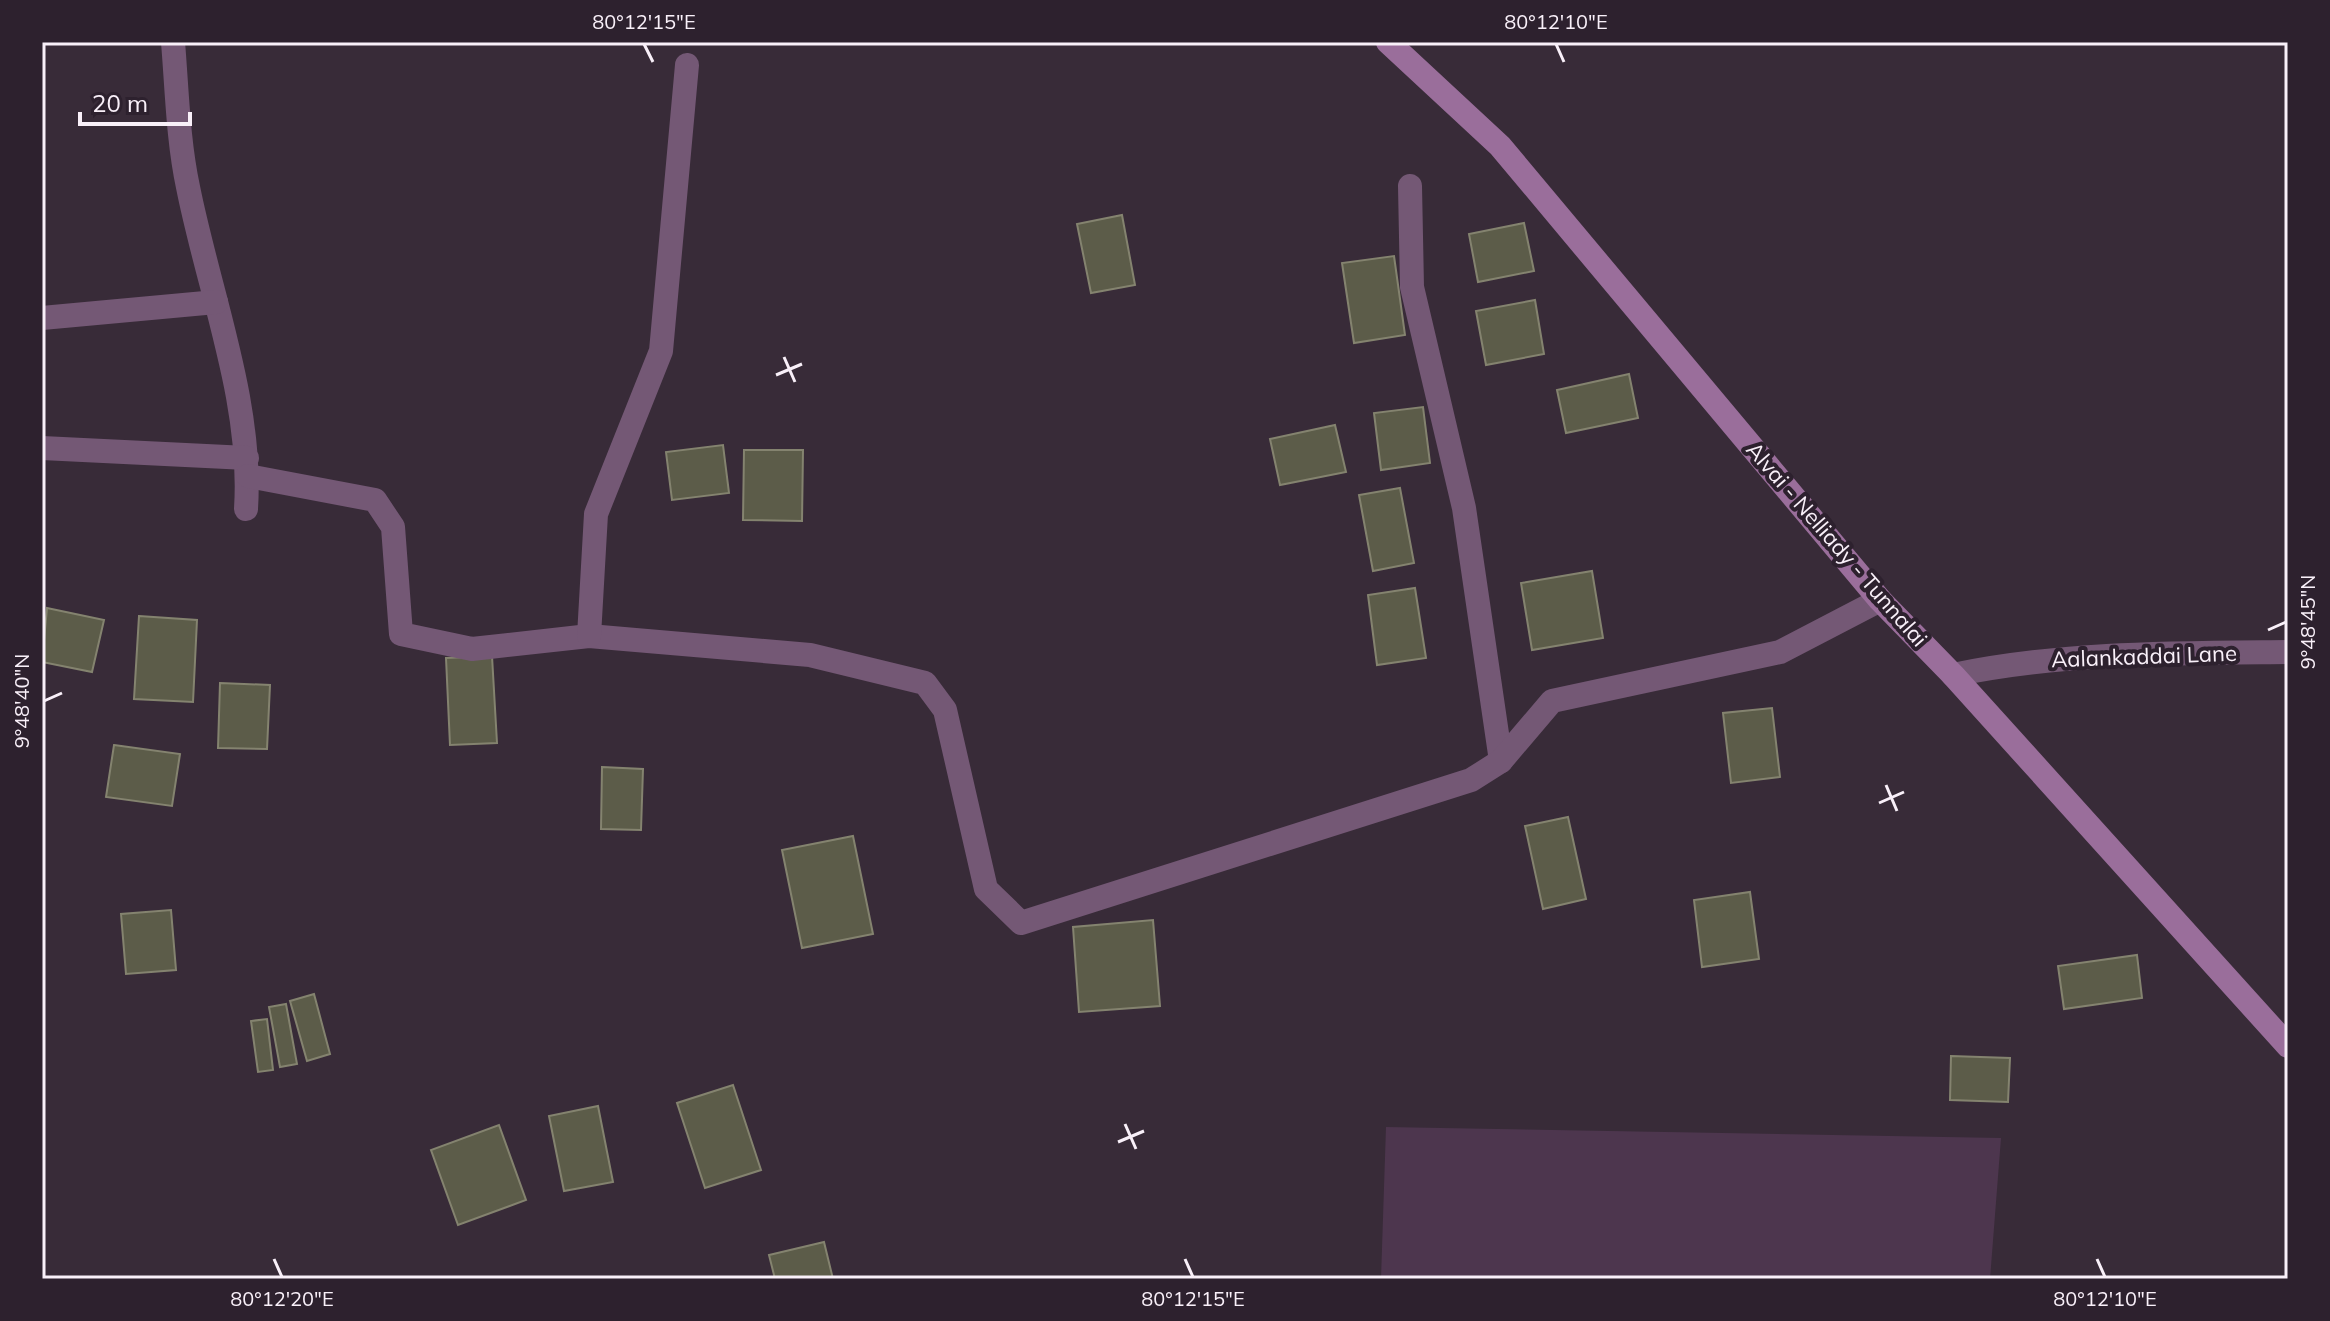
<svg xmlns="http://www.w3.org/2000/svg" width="2330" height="1321" viewBox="0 0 2330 1321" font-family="Mulish,sans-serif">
<rect width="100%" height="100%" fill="#382b38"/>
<polygon fill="#4d364e" points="1386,1127 2001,1138 1990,1279 1381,1279"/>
<g fill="#5c5c49" stroke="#84836f" stroke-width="2">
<polygon points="1122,215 1135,285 1091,293 1077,224"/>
<polygon points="1524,223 1534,271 1478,282 1469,234"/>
<polygon points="1394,256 1405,335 1354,343 1342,263"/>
<polygon points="1535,300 1544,354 1486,365 1476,311"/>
<polygon points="1629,374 1638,418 1566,433 1557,390"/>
<polygon points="1423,407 1430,463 1381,470 1374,413"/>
<polygon points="1335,425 1346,472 1280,485 1270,439"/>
<polygon points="723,445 729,493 672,500 666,452"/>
<polygon points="744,450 803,450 802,521 743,520"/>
<polygon points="1400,488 1414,563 1373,571 1359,495"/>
<polygon points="1592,571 1603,638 1532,650 1521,583"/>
<polygon points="1415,588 1426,658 1377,665 1368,595"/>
<polygon points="47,608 104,620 92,672 42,662"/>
<polygon points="139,616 197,620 193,702 134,699"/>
<polygon points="492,656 497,743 450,745 446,658"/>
<polygon points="220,683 270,685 267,749 218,748"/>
<polygon points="1772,708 1780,777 1731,783 1723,713"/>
<polygon points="114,745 180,754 172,806 106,797"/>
<polygon points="602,767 643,769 641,830 601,829"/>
<polygon points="1568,817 1586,899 1543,909 1525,826"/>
<polygon points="853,836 873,934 802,948 782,850"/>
<polygon points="1750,892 1759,959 1702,967 1694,900"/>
<polygon points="171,910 176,970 126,974 121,914"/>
<polygon points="1153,920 1160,1006 1079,1012 1073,927"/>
<polygon points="2137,955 2142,998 2064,1009 2058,966"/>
<polygon points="314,994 330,1054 307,1061 290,1001"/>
<polygon points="286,1004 297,1064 280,1067 269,1007"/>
<polygon points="267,1019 273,1070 258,1072 251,1021"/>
<polygon points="1951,1056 2010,1058 2008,1102 1950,1100"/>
<polygon points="733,1085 761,1170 705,1188 677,1103"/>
<polygon points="598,1106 613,1182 564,1191 549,1116"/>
<polygon points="499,1125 526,1200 458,1225 431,1150"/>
<polygon points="824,1242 833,1279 775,1279 769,1255"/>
</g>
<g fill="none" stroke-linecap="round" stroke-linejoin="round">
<g stroke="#745875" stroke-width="24">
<path d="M173,42C177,90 178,140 188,187C209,293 253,401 246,509"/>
<polyline points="1410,186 1412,287 1464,508 1501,761"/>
<polyline points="42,318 216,302"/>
<polyline points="42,448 247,458"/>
<polyline points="248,476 375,500 393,527 401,634 472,649 589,636 810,655 925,683 945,710 986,889 1021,923 1471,780 1501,761 1552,701 1780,652 1880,600"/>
<polyline points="589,636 596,514 661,351 687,65"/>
<path d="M1953,675C2064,652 2175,653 2288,652"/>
</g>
<polyline stroke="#9a6e9b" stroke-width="24" points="1388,42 1500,146 1880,600 1953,675 2288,1046"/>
</g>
<path fill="none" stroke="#f9f0f9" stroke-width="3" d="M644,44L653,62M1556,44L1564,62M784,357L795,382M776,375L802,364M2268,630L2286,622M44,701L62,693M1886,785L1897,811M1879,803L1904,792M1125,1124L1136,1149M1118,1142L1144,1131M274,1259L282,1277M1185,1259L1193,1277M2097,1259L2105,1277"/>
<g text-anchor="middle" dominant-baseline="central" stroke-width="8" stroke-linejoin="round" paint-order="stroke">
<g font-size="22" fill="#f9f0f9" stroke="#2d212e">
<text transform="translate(1837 544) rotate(49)">Alvai - Nelliady - Tunnalai</text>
<text transform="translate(2144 656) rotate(-2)">Aalankaddai Lane</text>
</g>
</g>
<rect width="2330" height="1321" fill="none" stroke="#2d212e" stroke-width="88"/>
<path d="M80 112v12h110v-12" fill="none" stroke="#f9f0f9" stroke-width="4"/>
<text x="92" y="112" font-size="24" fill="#f9f0f9" stroke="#2d212e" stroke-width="6" paint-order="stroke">20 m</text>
<rect x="44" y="44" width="2242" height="1233" fill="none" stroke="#f9f0f9" stroke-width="3"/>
<g font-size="20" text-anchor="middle" fill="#f9f0f9">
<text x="644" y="29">80°12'15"E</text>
<text x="1556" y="29">80°12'10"E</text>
<text transform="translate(2308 622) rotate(-90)" y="7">9°48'45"N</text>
<text transform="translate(22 701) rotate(-90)" y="7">9°48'40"N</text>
<text x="282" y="1306">80°12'20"E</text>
<text x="1193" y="1306">80°12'15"E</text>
<text x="2105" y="1306">80°12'10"E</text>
</g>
</svg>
